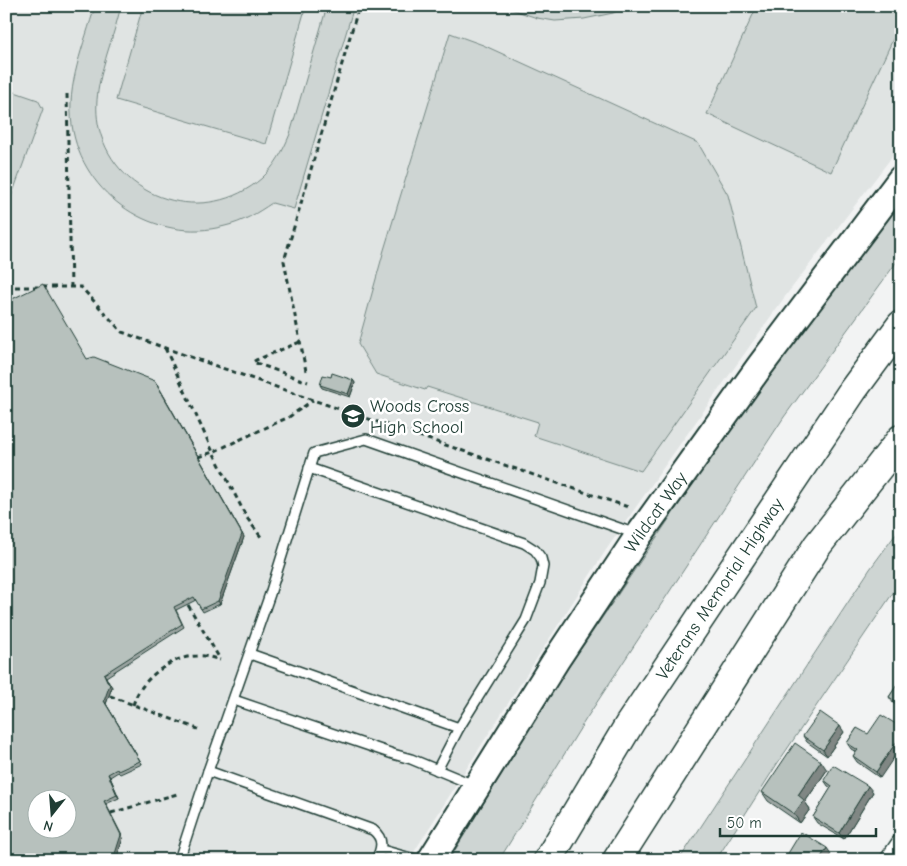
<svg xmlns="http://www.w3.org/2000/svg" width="907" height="866" viewBox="0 0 907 866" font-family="'Comic Neue',sans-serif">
<rect width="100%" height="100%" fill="#f2f3f3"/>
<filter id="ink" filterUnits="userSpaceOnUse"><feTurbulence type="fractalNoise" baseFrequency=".02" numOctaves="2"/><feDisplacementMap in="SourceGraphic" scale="10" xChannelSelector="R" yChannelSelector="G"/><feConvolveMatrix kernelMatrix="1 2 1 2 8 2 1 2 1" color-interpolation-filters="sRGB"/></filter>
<g filter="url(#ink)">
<path fill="#e0e4e3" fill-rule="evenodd" d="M6,6H901V145L784,298L668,461L606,550L477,752L409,860H6ZM38,798H68V828H38Z"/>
<g fill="#ced5d3" stroke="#768984">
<path d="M95,6H121C117,22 112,38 107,54C100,78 93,102 99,128C117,201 206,227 262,178C275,166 283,151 290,134L327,6H354L294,209L272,203C257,213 243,222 225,226C156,245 82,196 72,125C66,86 84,44 95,6Z"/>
<polygon points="143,6 306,6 266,144 116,100"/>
<polygon points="502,6 627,6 613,13 584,19 555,21 537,18"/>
<polygon points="757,6 901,6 901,22 831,172 707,114"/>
<polygon points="450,33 483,45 698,143 728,195 756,308 641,471 534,436 538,422 427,387 425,390 376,374 358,344 384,250"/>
<polygon points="6,89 38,100 43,109 9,203 6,204"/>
<polygon points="901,199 901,256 784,417 586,719 499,860 449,860 551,693 699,475 839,279"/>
<polygon points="901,527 901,581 777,764 716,860 679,860 870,569"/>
</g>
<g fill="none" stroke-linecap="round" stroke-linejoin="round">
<defs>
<g id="lane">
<polyline points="309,468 524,543 535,550 541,558 543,566 540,583 526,620 459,728 437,770"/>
<polyline points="250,654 459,728"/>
<polyline points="234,700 393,754 411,759 476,786"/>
<path d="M208,771L373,830C384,839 382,848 376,860"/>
<polyline points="382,850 418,860"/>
<polyline points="179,860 208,771 270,594 314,453 366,439 636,534"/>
</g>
<polyline id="street" points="890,860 901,844"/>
<g id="secondary">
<path id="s1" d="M431,860L556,660L639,535L760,366L901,179"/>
</g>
<g id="highway">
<path id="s2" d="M548,860L630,723L853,390L901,325"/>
<polyline points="617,860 817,546 901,439"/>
</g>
</defs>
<use href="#lane" stroke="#1f3d34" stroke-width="12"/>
<use href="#street" stroke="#1f3d34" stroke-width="22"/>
<use href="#secondary" stroke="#1f3d34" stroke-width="30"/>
<use href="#highway" stroke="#1f3d34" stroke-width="31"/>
<g stroke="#1f3d34" stroke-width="3" stroke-dasharray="5 4" stroke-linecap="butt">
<polyline points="67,94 71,287"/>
<polyline points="6,287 81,287 122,332 165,348 313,400 631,508"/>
<polyline points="300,342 256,360 253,362 308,382"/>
<polyline points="165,348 213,452 247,518 261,537"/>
<polyline points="306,371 284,261 359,6"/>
<polyline points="198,457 213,452 289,417 313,400"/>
<polyline points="188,605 220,659"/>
<polyline points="110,696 198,729"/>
<path d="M133,705C135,699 138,692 142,687C154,671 176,656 197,656C205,655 213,658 220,660"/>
<polyline points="111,813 177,794"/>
</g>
<use href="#lane" stroke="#fff" stroke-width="9"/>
<use href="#street" stroke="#fff" stroke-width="19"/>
<use href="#secondary" stroke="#fff" stroke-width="26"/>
<use href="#highway" stroke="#fff" stroke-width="28"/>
</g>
<g fill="#9da6a3" stroke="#1f3d34">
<polygon points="88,359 157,384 244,537 220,604 203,612 196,600 176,610 184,627 106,677 109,683 112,687 106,704 142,764 120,774 118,772 110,777 119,798 106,804 123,838 116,860 6,860"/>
<polygon points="331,377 353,380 355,383 350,397 322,388 320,385"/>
<polygon points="901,679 901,708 893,703 889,697"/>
<polygon points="857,728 880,778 857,762 853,756 856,752 851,749 847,743"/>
<polygon points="844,732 827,756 807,742 803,736"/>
<polygon points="827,770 805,802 810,809 800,823 768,801 762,792"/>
<polygon points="824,780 873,792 844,839 817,823 813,817 831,788 828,786"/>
</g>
<g fill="#808784" stroke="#1f3d34">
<polygon points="353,380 355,383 350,397 348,394"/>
<polygon points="157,384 244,537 220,604 218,601"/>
<polygon points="104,674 110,685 110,684 112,687 106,704 142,764 104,701 108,683"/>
<polygon points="840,726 844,732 827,756 823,750"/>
<polygon points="901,735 901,747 880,778 876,772"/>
<polygon points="821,761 827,770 805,802 810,809 800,823 794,814 798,795"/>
<polygon points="108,774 110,777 119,798 117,795"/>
<polygon points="868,786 873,792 844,839 839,833"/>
<polygon points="104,801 123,838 116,860 113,860"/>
<polygon points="827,848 831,854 827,860 819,860"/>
</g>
<g fill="#b7c1bd" stroke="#1f3d34" fill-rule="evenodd">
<path d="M43,284L87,359L94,357L155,381L242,534L218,601L201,609L194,597L174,607L182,624L104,674L108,683L110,684L104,701L140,761L118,771L117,769L108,774L117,795L104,801L121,835L113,860H6V302ZM38,798H68V828H38Z"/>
<polygon points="332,373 353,380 348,394 320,385 323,375 331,377"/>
<polygon points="901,679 901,705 889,697"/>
<polygon points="820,712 840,726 823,750 803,736"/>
<polygon points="881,715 901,727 901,735 876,772 853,756 858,750 847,743 857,728 868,734"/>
<polygon points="795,743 821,761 798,795 804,800 794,814 762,792"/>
<polygon points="833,765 868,786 839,833 813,817 832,786 824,780"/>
<polygon points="801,832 827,848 819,860 784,860"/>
</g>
</g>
<defs>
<symbol id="school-disc" viewBox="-11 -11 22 22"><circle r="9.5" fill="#1f3d34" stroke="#fff"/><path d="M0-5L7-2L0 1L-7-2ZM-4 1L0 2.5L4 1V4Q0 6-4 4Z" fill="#fff"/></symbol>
</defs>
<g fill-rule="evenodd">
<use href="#school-disc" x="339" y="402" width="28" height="28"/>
</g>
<g text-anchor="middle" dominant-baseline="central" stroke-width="5" stroke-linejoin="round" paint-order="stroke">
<g font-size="18" fill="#1f3d34" stroke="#fff" text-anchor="start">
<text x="370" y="406">Woods Cross<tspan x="370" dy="21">High School</tspan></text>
</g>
<g font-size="18" fill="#1f3d34" stroke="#fff">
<text stroke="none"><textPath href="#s1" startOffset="414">Wildcat Way</textPath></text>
<text stroke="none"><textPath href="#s2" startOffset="321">Veterans Memorial Highway</textPath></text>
</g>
</g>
<rect width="907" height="866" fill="none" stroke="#fff" stroke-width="25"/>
<rect x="12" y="12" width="882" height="841" fill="none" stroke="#1f3d34" stroke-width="2" filter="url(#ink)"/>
<g transform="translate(52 814) rotate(197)"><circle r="24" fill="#ffffff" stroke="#a5b1ae"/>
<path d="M0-4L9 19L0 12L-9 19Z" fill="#1f3d34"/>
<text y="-8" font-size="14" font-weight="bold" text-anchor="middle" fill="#1f3d34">N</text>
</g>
<path d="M720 828v8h156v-8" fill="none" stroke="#1f3d34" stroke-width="2.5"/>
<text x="727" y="828" font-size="15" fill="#1f3d34" stroke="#ffffff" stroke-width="4" paint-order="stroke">50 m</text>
</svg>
